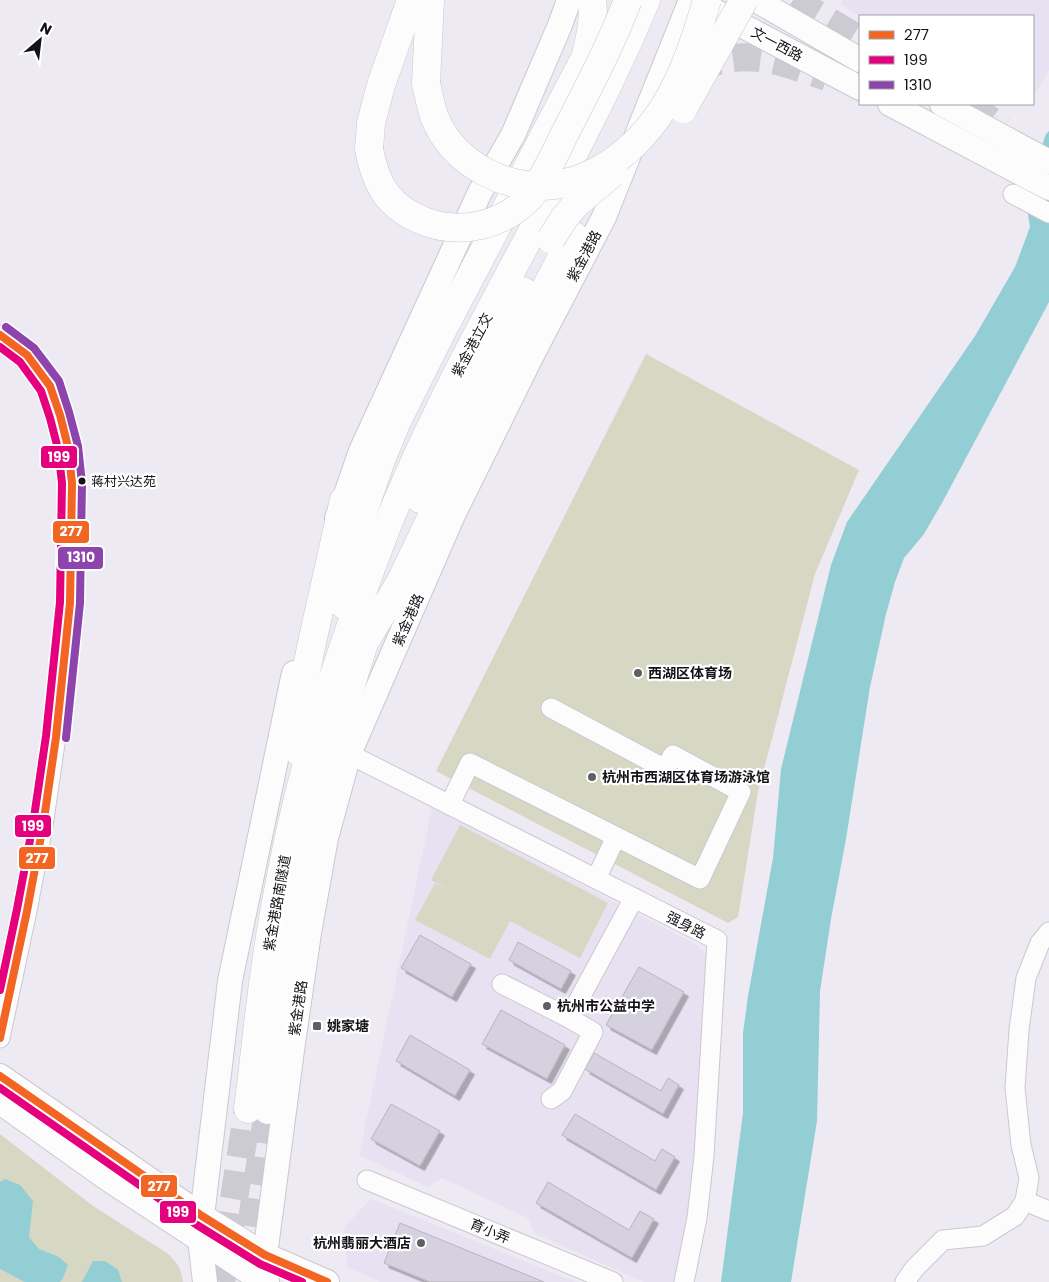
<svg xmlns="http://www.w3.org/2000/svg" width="1049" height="1282" viewBox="0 0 1049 1282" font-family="Poppins,'Noto Sans SC',sans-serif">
<defs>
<filter id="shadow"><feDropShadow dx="4.5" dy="4.5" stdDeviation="0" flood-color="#0004"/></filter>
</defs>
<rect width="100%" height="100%" fill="#edeaf3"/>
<g fill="#e8e1f2">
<polygon points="842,0 1049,0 1049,70 1033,98 1033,16 860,16 842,5"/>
<polygon points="432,808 694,943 706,954 700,1058 699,1132 688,1226 676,1282 644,1282 535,1234 528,1218 442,1178 428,1187 359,1155"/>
<polygon points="371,1199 576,1282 380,1282 347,1267 344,1227"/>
</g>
<g fill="#d6d8c4">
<polygon points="646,354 859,470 815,574 758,792 738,917 728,923 436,771"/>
<polygon points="460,825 608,903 580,958 510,921 490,959 415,920 435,883 463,897 431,880"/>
<path d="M0,1134L93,1206L167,1253C178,1263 180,1267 183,1282H0Z"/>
</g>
<g fill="#93ced4">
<polygon points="1049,131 1049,302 942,503 924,534 904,558 895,582 886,614 870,687 846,839 831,919 820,991 817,1121 791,1282 721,1282 743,1113 743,1033 748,996 773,858 781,769 831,565 847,522 975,336 1015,267 1030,227 1025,195 1046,134"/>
<polygon points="5,1179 20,1185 33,1201 29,1237 39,1249 59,1257 68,1265 62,1280 59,1282 25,1282 0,1269 0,1182"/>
<polygon points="93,1261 105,1261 118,1270 122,1282 82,1282"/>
</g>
<g fill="#d6d1de" stroke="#b7b5bb" filter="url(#shadow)">
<polygon points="420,935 471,964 452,997 401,968"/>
<polygon points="518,942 571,971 561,989 509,960"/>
<polygon points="639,967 684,992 652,1050 606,1025"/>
<polygon points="501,1010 565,1045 547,1079 482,1044"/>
<polygon points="410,1035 470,1070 455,1096 396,1061"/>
<polygon points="594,1053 661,1091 668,1078 679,1085 663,1114 585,1069"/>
<polygon points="391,1104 440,1131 420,1166 371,1139"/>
<polygon points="575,1114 655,1161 662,1149 675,1157 656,1190 562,1135"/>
<polygon points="548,1182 629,1230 640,1211 654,1219 632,1258 536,1203"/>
<polygon points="400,1223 544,1282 430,1282 384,1263"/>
</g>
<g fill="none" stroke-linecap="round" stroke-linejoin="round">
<g stroke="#cccad2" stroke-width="28" stroke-dasharray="28 14" stroke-linecap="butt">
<polyline points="793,0 860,40"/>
<path d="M693,71C743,45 779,61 827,77"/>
<polyline points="968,104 1002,129"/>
<polyline points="245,1268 268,1110"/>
<polyline points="221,1282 248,1109"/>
</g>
<defs>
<g id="minor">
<polyline points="1013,194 1049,213"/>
<polyline points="0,335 27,355 50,386 60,415 68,447 72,483 70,603 56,737 43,826 27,911 0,1038"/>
<polyline points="349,754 717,940 704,1156 697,1218 684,1282"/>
<polyline points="450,804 470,763 700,879 741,792 673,755 665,769 551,708"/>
<polyline points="596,879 616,837"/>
<polyline points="502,984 569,1018 593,1032 562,1091 551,1099"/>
<polyline points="569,1018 634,898"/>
<polyline points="367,1180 613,1282"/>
<polyline points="1025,1201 1049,1211"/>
<polyline points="905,1282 914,1269 943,1240 983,1236 1015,1216 1025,1201 1029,1178 1021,1145 1015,1088 1019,1030 1026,978 1040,943 1049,932"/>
</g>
<g id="major">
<polyline points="694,0 860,88"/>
<polyline points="756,0 860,60"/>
<polyline points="890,104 1049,188"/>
<polyline points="942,104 1049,162"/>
<polyline points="337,518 344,500 361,451 480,192 513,135 560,25 569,0"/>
<polyline points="0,1076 202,1216 265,1255 327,1282"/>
<polyline points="0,1102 105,1177 258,1278 267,1282"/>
<polyline points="205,1282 200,1239 202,1216 230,981 294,673"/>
<polyline points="257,1282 265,1255 293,1043 309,933 326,838 349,754 453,515 530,359 604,217 691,0"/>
</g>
<g id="highway">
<polyline points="426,83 430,0"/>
<polyline points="369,149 371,123 381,85 411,0"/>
<path d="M420,499C451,428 487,359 523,291"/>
<path d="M344,605L358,526L381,460L397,421L441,333L585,58C590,40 595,19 592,0"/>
<polyline points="299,752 302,691 313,638 344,500"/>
<path d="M248,1109C256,1048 261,986 272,925C279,884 287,843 297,802C311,746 328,691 347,637C364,586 382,535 404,486C476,320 576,168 646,0"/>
<polyline points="268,1110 293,915 307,844 321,788 341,716 364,643 400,583 479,418 573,235"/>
</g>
</defs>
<use href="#minor" stroke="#cac8cf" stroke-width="21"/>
<use href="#major" stroke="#cac8cf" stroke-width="26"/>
<use href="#highway" stroke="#cac8cf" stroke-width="29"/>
<use href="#minor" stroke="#fcfcfd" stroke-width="19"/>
<use href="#major" stroke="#fcfcfd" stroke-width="24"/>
<use href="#highway" stroke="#fcfcfd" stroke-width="28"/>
<defs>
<g id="highway-bridge">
<path d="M426,83C429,96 431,111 437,123C457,165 507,191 554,185C584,181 613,165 634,144C674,106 692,52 707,0"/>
<polyline points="683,109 744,0"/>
<path d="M369,149C376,186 389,208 426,222C463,235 503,225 530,197C534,193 537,186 540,181C549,167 556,152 563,137C586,92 610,47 628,0"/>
<polyline points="551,239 565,217 576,204 613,173"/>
</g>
</defs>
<use href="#highway-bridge" stroke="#cac8cf" stroke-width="29" stroke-linecap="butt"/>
<use href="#highway-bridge" stroke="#fcfcfd" stroke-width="28"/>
<defs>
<g id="bus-1">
<polyline points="0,335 27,355 50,386 60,415 68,447 72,483 70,603 56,737 43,826 27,911 0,1038"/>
<polyline points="0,1076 202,1216 265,1255 327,1282"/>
</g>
<g id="bus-2">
<polyline points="0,347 20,362 41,391 50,418 58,449 62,483 60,602 46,736 33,824 17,909 0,990"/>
<polyline points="0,1088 197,1225 260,1264 302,1282"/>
</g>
<polyline id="bus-3" points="6,327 34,348 59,381 69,412 78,446 82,483 80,603 66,738"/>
</defs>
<use href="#bus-1" stroke="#fff" stroke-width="11"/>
<use href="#bus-2" stroke="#fff" stroke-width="11"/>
<use href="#bus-3" stroke="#fff" stroke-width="11"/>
<use href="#bus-1" stroke="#f26522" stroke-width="8"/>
<use href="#bus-2" stroke="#e5007d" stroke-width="8"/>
<use href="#bus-3" stroke="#8e44ad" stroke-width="8"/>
</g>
<circle fill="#141218" stroke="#fff" stroke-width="2" cx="82" cy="481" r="4.5"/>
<g fill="#605e65" stroke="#fff" stroke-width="2">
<circle cx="638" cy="673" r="5"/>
<circle cx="592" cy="777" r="5"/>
<circle cx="547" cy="1006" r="5"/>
<rect x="312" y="1021" width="10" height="10" rx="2.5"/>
<circle cx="421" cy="1243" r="5"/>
</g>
<g text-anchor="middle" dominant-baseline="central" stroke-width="4.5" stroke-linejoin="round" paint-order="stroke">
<g font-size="13" fill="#141218" stroke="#fff" text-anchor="start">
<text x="91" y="481">蒋村兴达苑</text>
</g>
<g font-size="14" fill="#141218" stroke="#fff">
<text transform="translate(777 44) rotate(28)">文一西路</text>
<text transform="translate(584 256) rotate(-62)">紫金港路</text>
<text transform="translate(472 345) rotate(-62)">紫金港立交</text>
<text transform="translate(408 620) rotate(-66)">紫金港路</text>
<text transform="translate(277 903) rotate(-80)">紫金港路南隧道</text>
<text transform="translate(686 925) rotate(27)">强身路</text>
<text transform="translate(298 1008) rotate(-82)">紫金港路</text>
<text transform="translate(490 1231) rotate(23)">育小弄</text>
</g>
<g font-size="14" font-weight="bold" fill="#141218" stroke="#fff" text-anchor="start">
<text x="648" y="673">西湖区体育场</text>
<text x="602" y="777">杭州市西湖区体育场游泳馆</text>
<text x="557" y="1006">杭州市公益中学</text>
<text x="327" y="1026">姚家塘</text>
<text x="411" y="1243" text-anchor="end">杭州翡丽大酒店</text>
</g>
</g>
<g stroke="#fff" stroke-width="2">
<rect x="40" y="445" width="38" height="24" rx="5" fill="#e5007d"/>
<rect x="52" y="520" width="38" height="24" rx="5" fill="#f26522"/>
<rect x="57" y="546" width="47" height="24" rx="5" fill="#8e44ad"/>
<rect x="14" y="814" width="38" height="24" rx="5" fill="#e5007d"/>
<rect x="18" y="846" width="38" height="24" rx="5" fill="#f26522"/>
<rect x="140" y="1174" width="38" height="24" rx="5" fill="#f26522"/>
<rect x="159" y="1200" width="38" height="24" rx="5" fill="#e5007d"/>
</g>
<g font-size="14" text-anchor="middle" font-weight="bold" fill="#fff">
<text x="59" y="462">199</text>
<text x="71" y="536">277</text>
<text x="81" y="562">1310</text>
<text x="33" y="831">199</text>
<text x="37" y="863">277</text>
<text x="159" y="1191">277</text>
<text x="178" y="1217">199</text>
</g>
<rect x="859" y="15" width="175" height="90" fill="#ffffff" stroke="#a1a0a3"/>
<rect x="869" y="31" width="25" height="8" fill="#f26522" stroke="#a1a0a3"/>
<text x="904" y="40" font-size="15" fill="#141218">277</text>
<rect x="869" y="56" width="25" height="8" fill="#e5007d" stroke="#a1a0a3"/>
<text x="904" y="65" font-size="15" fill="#141218">199</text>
<rect x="869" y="81" width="25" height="8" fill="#8e44ad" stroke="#a1a0a3"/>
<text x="904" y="90" font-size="15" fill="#141218">1310</text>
<g transform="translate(40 40) rotate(28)" stroke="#ffffff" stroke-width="4" paint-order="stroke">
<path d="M0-4L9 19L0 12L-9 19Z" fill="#141218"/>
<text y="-8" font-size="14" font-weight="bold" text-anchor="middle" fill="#141218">N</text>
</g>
</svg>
